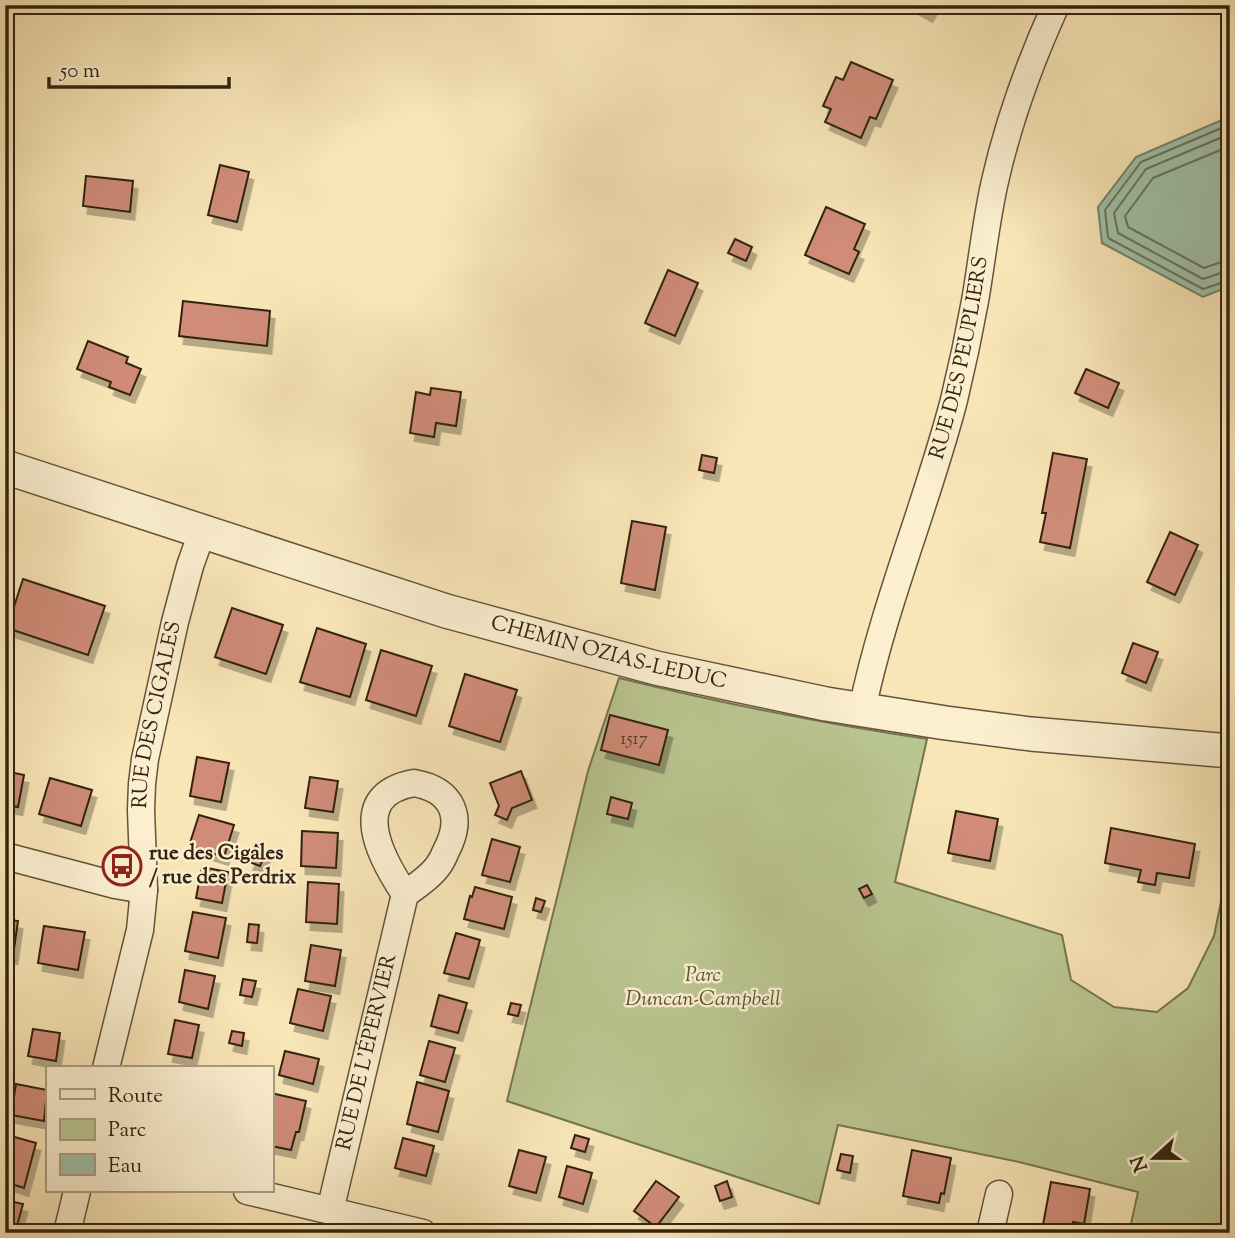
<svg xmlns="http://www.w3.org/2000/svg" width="1235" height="1238" viewBox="0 0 1235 1238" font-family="'Sorts Mill Goudy',serif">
<defs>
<filter id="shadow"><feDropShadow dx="4.5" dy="8" stdDeviation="0" flood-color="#0004"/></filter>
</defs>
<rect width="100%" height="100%" fill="#f9e6b7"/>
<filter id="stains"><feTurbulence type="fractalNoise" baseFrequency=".00286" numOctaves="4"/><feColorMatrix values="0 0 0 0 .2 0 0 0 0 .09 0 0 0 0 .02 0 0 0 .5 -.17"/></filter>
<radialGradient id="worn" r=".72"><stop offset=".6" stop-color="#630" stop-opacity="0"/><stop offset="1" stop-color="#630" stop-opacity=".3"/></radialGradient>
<path fill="#bac691" stroke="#767550" stroke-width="2" d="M619,678C721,703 824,724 927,739L895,882L1062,935L1071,980L1114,1007L1157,1012L1188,988L1214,936L1230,858V1233H1129L1138,1192L1019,1162L838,1125L819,1204L507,1101L588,771Z"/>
<polygon fill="#9fc0a8" stroke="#73826b" stroke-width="2" points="1224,119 1230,120 1230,286 1203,297 1102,243 1098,207 1136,157"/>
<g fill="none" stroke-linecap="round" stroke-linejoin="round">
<g stroke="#68725c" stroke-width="2">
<polyline points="1230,127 1224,127 1141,162 1105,210 1108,237 1110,239 1203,289 1230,280"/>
<polyline points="1230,135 1225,136 1146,169 1114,213 1118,233 1203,279 1224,272 1230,272"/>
<polyline points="1230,146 1153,178 1125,216 1128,227 1204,268 1221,262 1230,261"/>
</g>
</g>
<g fill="#d08c79" stroke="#322410" stroke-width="2" filter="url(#shadow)">
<polygon points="912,5 933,5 928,14"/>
<polygon points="851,62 893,80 876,119 870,117 861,138 825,122 831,109 823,106 836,77 843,80"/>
<polygon points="220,165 249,172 237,222 208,215"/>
<polygon points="86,176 133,181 130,212 83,206"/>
<polygon points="826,207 865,224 854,249 859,252 849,274 805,255"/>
<polygon points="735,239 752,247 746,261 728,253"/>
<polygon points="668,270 698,283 675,336 645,323"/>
<polygon points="183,301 270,311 267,346 179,336"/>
<polygon points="88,341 128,357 126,363 141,369 130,395 109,387 111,382 77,369"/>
<polygon points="1086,369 1119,383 1108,408 1075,393"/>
<polygon points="431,388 461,392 456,426 436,423 434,437 410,433 416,392 430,395"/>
<polygon points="1053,453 1087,459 1070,548 1040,542 1046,513 1042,513"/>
<polygon points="702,455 717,458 714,473 699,470"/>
<polygon points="632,521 666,527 655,590 621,583"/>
<polygon points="1170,532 1198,545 1175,595 1147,582"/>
<polygon points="23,579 105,606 88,655 7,628"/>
<polygon points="232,608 283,625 266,674 215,657"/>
<polygon points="317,628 366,644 350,697 300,682"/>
<polygon points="1133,643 1158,652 1146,683 1122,673"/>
<polygon points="381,650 432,666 416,716 366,700"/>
<polygon points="465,674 517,690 500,742 449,726"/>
<polygon points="610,715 668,730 659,765 601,750"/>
<polygon points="197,757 229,763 221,802 190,796"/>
<polygon points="5,771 24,775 18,807 5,805"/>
<polygon points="521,771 532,800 512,808 507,820 495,815 499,806 490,783"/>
<polygon points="310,777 338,781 333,812 305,808"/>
<polygon points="50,778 92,790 81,826 39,814"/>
<polygon points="611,797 632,803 628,819 607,814"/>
<polygon points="956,811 998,819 990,861 948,853"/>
<polygon points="199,815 234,825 224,857 189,846"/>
<polygon points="1111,828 1195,844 1189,878 1157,873 1155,885 1138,882 1141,870 1105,863"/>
<polygon points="302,831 338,833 336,868 301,866"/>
<polygon points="492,839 520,847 510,882 482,875"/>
<polygon points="256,845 267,850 260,866 249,862"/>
<polygon points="202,867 228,872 222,903 196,898"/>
<polygon points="308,882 339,884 337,924 306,922"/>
<polygon points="867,885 872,894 864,898 859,889"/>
<polygon points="475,887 512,897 504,929 464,919 470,896 472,897"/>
<polygon points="536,898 545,901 541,912 533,910"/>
<polygon points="193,912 226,918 218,958 185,951"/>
<polygon points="5,919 18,921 13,956 5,954"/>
<polygon points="249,924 259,925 257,943 247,942"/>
<polygon points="44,926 85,932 78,970 38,963"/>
<polygon points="456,933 480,940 469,979 444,973"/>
<polygon points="311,945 341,950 335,986 305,981"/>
<polygon points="185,970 215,976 208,1009 179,1002"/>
<polygon points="243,979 256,981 252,997 240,995"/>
<polygon points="298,989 331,996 323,1031 290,1023"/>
<polygon points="439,995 467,1003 458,1033 431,1026"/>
<polygon points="511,1003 521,1005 518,1016 508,1014"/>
<polygon points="175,1020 199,1025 192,1058 168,1054"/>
<polygon points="33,1029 60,1033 56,1061 28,1056"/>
<polygon points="232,1031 244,1033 242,1046 229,1043"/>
<polygon points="429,1041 455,1048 445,1082 420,1075"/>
<polygon points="285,1051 319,1059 313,1084 279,1075"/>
<polygon points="417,1082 449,1091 438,1132 407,1124"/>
<polygon points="16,1084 47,1090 44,1121 11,1115"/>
<polygon points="271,1093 306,1101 299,1132 296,1132 291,1150 271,1146"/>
<polygon points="575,1135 589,1139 585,1152 571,1148"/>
<polygon points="11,1136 36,1143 24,1188 5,1182 5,1159"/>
<polygon points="403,1138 434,1146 426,1176 395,1168"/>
<polygon points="519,1150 546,1157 536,1193 509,1186"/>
<polygon points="912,1150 951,1158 944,1194 941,1193 939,1203 903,1196"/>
<polygon points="841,1154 853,1156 850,1173 837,1170"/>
<polygon points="567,1166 592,1173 583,1204 559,1197"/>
<polygon points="656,1181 679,1197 656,1227 634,1211"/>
<polygon points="727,1181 732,1197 720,1201 715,1186"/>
<polygon points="1051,1182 1090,1189 1084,1224 1073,1222 1071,1233 1057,1233 1042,1230"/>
<polygon points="5,1200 23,1204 15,1233 5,1233"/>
</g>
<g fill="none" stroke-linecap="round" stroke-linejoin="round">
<defs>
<g id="minor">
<path id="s1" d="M862,710C884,604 927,504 954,400C962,367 969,334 975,301C982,261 986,220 995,181C1009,119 1030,62 1056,5"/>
<path d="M414,783C453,790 464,817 446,851C444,856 441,862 438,866C430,877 417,886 405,894C380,857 347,795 414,783Z"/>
<polyline points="5,856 115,885 144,890"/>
<path id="s2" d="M106,1068L140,930L144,890L141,810L142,784L145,759L175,622L190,566L202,532"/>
<polyline points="247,1191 423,1233"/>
<path id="s3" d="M330,1211L405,894"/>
<polyline points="67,1233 77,1191"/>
<polyline points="990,1233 999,1194"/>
</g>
<g id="tertiary">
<path id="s4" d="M5,467L446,611L656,668L826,704L946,723L1031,734L1230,751"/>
</g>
</defs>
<use href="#minor" stroke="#64543a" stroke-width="29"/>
<use href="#tertiary" stroke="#64543a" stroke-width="36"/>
<use href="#minor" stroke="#fbefd0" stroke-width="26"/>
<use href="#tertiary" stroke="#fbefd0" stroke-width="33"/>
</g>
<defs>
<symbol id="bus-ring" viewBox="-11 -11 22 22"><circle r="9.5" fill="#fbefd0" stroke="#8f2418" stroke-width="1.5"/><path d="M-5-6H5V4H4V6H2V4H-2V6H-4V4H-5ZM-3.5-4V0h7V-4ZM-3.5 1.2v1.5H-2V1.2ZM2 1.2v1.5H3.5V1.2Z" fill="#8f2418"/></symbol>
</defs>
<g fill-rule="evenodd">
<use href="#bus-ring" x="100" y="844" width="44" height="44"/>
</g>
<g text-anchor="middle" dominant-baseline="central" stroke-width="5" stroke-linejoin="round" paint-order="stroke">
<g font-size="18" fill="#5a3e2a">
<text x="634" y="740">1517</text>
</g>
<g font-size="21" fill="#322410" stroke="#fbefd0">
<text stroke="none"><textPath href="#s1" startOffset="366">RUE DES PEUPLIERS</textPath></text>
<text stroke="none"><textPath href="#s4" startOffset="632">CHEMIN OZIAS-LEDUC</textPath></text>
<text stroke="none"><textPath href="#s2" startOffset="359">RUE DES CIGALES</textPath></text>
<text stroke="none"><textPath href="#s3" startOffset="163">RUE DE L'ÉPERVIER</textPath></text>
</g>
<g font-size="21" font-weight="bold" fill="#322410" stroke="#fbefd0" text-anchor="start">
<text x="149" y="854">rue des Cigales<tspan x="149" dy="24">/ rue des Perdrix</tspan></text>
</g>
<g font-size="21" font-style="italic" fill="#5b5537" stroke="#fbefd0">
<text x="703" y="976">Parc<tspan x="703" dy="24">Duncan-Campbell</tspan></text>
</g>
</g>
<rect width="1235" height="1238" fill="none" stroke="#f9e6b7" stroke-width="28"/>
<rect x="7" y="7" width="1221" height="1224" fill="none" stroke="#322410" stroke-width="3.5"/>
<rect x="14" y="14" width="1207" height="1210" fill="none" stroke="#322410" stroke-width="2"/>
<rect x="46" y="1066" width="228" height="126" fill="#fbefd0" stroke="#ab9e83" stroke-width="2"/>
<rect x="60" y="1089" width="35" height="10" fill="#fbefd0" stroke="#ab9e83" stroke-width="2"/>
<text x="108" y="1102" font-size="21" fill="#322410">Route</text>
<rect x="60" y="1119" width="35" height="21" fill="#bac691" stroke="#ab9e83" stroke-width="2"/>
<text x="108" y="1136" font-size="21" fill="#322410">Parc</text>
<rect x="60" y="1154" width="35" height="21" fill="#9fc0a8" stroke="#ab9e83" stroke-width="2"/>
<text x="108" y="1172" font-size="21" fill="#322410">Eau</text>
<g transform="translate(1154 1158) rotate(249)" stroke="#fbefd0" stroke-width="5" paint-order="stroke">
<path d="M0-5L12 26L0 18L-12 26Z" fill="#322410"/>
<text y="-10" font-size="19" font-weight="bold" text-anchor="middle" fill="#322410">N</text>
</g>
<path d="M49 77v10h180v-10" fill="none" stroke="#322410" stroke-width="3.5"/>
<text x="60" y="77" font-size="21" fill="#322410" stroke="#fbefd0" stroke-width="5" paint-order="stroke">50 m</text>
<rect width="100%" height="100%" filter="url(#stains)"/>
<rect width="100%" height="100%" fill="url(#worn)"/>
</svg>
